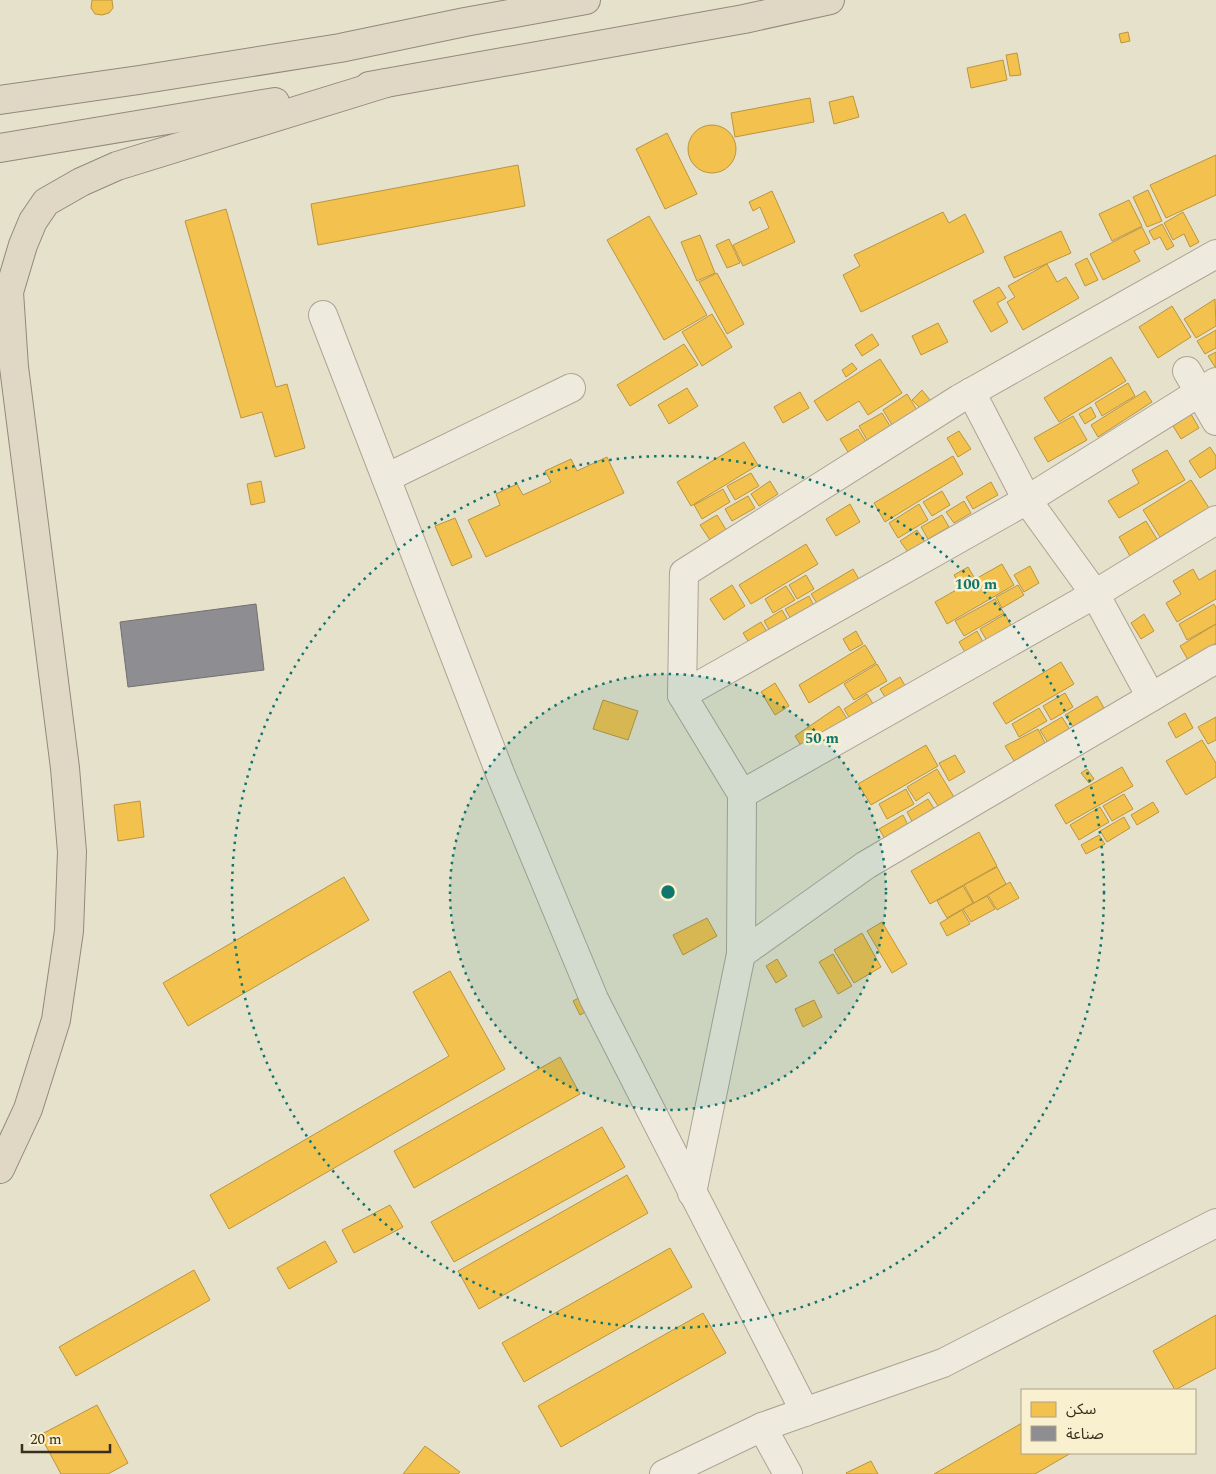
<svg xmlns="http://www.w3.org/2000/svg" width="1216" height="1474" viewBox="0 0 1216 1474" font-family="Spectral,'Noto Sans Arabic',serif">
<rect width="100%" height="100%" fill="#e6e1cb"/>
<g fill="#f2c14e" stroke="#bb953f">
<polygon points="92,0 112,0 113,8 109,13 102,15 95,14 91,8"/>
<polygon points="1128,32 1130,41 1121,43 1119,34"/>
<polygon points="1017,53 1021,75 1010,76 1006,55"/>
<polygon points="1003,60 1007,80 971,88 967,68"/>
<polygon points="853,96 859,117 834,124 829,102"/>
<polygon points="810,98 814,122 735,137 731,113"/>
<circle cx="712" cy="149" r="24"/>
<polygon points="667,133 697,194 665,209 636,149"/>
<polygon points="1216,155 1216,195 1166,218 1150,185"/>
<polygon points="518,165 525,206 318,245 311,204"/>
<polygon points="1148,190 1162,221 1147,227 1133,197"/>
<polygon points="772,191 795,242 743,266 733,245 769,228 760,207 753,211 749,202"/>
<polygon points="1129,200 1142,226 1112,241 1099,214"/>
<polygon points="226,209 276,387 287,384 305,448 275,457 262,412 241,418 185,221"/>
<polygon points="943,212 949,223 965,214 984,252 861,312 843,275 860,266 854,255"/>
<polygon points="1183,212 1199,242 1190,247 1184,234 1173,240 1164,223"/>
<polygon points="649,216 707,315 664,340 607,240"/>
<polygon points="1162,224 1174,246 1167,250 1160,237 1154,240 1149,231"/>
<polygon points="1142,227 1150,243 1134,251 1140,261 1103,280 1090,254"/>
<polygon points="1061,231 1071,253 1014,278 1004,257"/>
<polygon points="700,235 715,273 697,281 681,242"/>
<polygon points="729,239 740,263 727,268 716,245"/>
<polygon points="1087,258 1098,280 1085,286 1075,264"/>
<polygon points="1047,264 1057,282 1066,277 1079,298 1023,330 1007,302 1015,297 1008,286"/>
<polygon points="717,273 744,324 727,334 699,282"/>
<polygon points="999,287 1006,298 997,303 1008,322 991,332 973,301"/>
<polygon points="1215,299 1216,326 1196,338 1184,319"/>
<polygon points="1172,306 1191,337 1158,358 1139,327"/>
<polygon points="712,314 732,347 702,366 682,332"/>
<polygon points="938,323 948,342 921,355 912,336"/>
<polygon points="1216,330 1216,348 1205,354 1197,341"/>
<polygon points="872,334 879,345 862,356 855,345"/>
<polygon points="684,344 698,365 630,406 617,385"/>
<polygon points="1216,352 1216,367 1215,367 1208,356"/>
<polygon points="1111,357 1126,381 1059,422 1044,398"/>
<polygon points="880,359 902,393 868,415 859,401 827,421 814,401"/>
<polygon points="852,363 857,369 846,377 842,370"/>
<polygon points="1128,383 1135,396 1102,416 1095,403"/>
<polygon points="687,388 698,406 669,424 658,405"/>
<polygon points="922,390 930,400 921,409 912,400"/>
<polygon points="1145,391 1152,402 1098,437 1091,425"/>
<polygon points="800,392 809,408 783,423 774,407"/>
<polygon points="907,394 917,410 892,425 883,410"/>
<polygon points="1091,407 1096,417 1085,424 1079,414"/>
<polygon points="882,413 890,426 867,440 859,426"/>
<polygon points="1191,414 1199,428 1181,439 1173,426"/>
<polygon points="1073,416 1087,440 1048,462 1034,438"/>
<polygon points="858,429 866,442 848,452 840,439"/>
<polygon points="959,431 971,449 958,457 947,438"/>
<polygon points="744,442 758,465 691,506 677,482"/>
<polygon points="1210,447 1216,456 1216,468 1200,478 1189,461"/>
<polygon points="1167,450 1185,480 1119,518 1108,501 1139,483 1132,470"/>
<polygon points="953,456 963,474 885,522 874,503"/>
<polygon points="607,457 624,493 486,557 468,520 500,505 496,494 517,484 523,495 551,482 545,471 571,459 577,471"/>
<polygon points="751,473 759,486 735,500 727,486"/>
<polygon points="1191,480 1209,508 1160,537 1143,510"/>
<polygon points="261,481 265,502 251,505 247,484"/>
<polygon points="770,481 778,494 759,506 751,494"/>
<polygon points="991,482 998,495 973,509 966,497"/>
<polygon points="723,489 730,502 702,519 694,505"/>
<polygon points="942,491 950,505 932,516 923,502"/>
<polygon points="748,496 755,508 732,521 725,509"/>
<polygon points="964,501 971,513 954,523 946,512"/>
<polygon points="850,504 860,522 836,536 826,519"/>
<polygon points="919,504 928,520 898,538 889,523"/>
<polygon points="717,515 730,536 714,546 700,525"/>
<polygon points="942,515 949,527 928,539 921,527"/>
<polygon points="455,518 472,557 452,566 435,526"/>
<polygon points="1146,521 1157,539 1130,556 1119,537"/>
<polygon points="917,530 925,542 908,552 900,541"/>
<polygon points="806,544 818,564 751,604 739,585"/>
<polygon points="1002,564 1014,585 947,624 935,602"/>
<polygon points="1030,566 1039,583 1024,592 1014,575"/>
<polygon points="968,567 974,577 960,585 954,575"/>
<polygon points="853,569 860,581 818,605 811,594"/>
<polygon points="1193,569 1199,580 1216,570 1216,599 1177,622 1166,603 1181,594 1173,581"/>
<polygon points="806,575 814,589 797,599 789,585"/>
<polygon points="732,585 745,606 724,620 710,599"/>
<polygon points="1018,585 1024,595 1002,608 996,597"/>
<polygon points="786,586 795,600 773,613 765,599"/>
<polygon points="809,596 815,608 792,621 785,609"/>
<polygon points="995,599 1004,613 964,636 955,621"/>
<polygon points="1214,604 1216,608 1216,624 1187,640 1179,624"/>
<polygon points="782,610 789,622 771,633 764,621"/>
<polygon points="1005,614 1012,627 987,641 980,629"/>
<polygon points="1144,614 1154,631 1141,639 1131,623"/>
<polygon points="761,622 769,635 751,646 743,633"/>
<polygon points="1216,624 1216,643 1188,660 1180,646"/>
<polygon points="856,631 863,644 850,651 843,639"/>
<polygon points="977,631 984,644 966,654 959,642"/>
<polygon points="865,645 876,663 809,703 799,685"/>
<polygon points="1061,662 1074,684 1006,724 993,703"/>
<polygon points="877,664 887,681 854,700 844,684"/>
<polygon points="900,677 907,689 887,700 880,689"/>
<polygon points="775,683 789,706 775,715 761,692"/>
<polygon points="1065,693 1073,707 1051,720 1043,706"/>
<polygon points="867,694 875,707 852,722 844,709"/>
<polygon points="1097,696 1104,708 1073,727 1065,715"/>
<polygon points="603,700 638,711 628,740 593,729"/>
<polygon points="839,706 850,723 805,752 795,736"/>
<polygon points="1039,708 1047,721 1019,737 1012,724"/>
<polygon points="1185,713 1193,728 1176,738 1168,723"/>
<polygon points="1062,717 1070,730 1048,743 1040,730"/>
<polygon points="1216,717 1216,740 1208,744 1198,727"/>
<polygon points="1038,729 1045,743 1014,761 1005,746"/>
<polygon points="1202,740 1216,763 1216,777 1186,795 1166,761"/>
<polygon points="926,745 938,766 871,805 858,784"/>
<polygon points="955,755 965,772 949,781 939,763"/>
<polygon points="1122,767 1133,786 1066,824 1055,805"/>
<polygon points="937,769 954,797 938,806 929,792 916,801 907,787"/>
<polygon points="1087,769 1094,779 1089,783 1081,773"/>
<polygon points="906,789 914,804 887,819 879,804"/>
<polygon points="1124,794 1133,809 1112,821 1103,806"/>
<polygon points="928,799 935,810 913,823 907,812"/>
<polygon points="140,801 144,837 118,841 114,805"/>
<polygon points="1153,802 1159,812 1137,825 1131,815"/>
<polygon points="1100,807 1109,822 1079,840 1070,825"/>
<polygon points="903,815 908,825 885,839 879,829"/>
<polygon points="1124,817 1130,828 1107,842 1100,831"/>
<polygon points="979,832 997,866 930,904 911,871"/>
<polygon points="1099,835 1105,844 1086,854 1081,845"/>
<polygon points="997,867 1006,884 974,903 964,885"/>
<polygon points="344,877 369,920 188,1026 163,983"/>
<polygon points="1010,882 1019,898 997,910 988,895"/>
<polygon points="963,886 973,903 947,918 937,901"/>
<polygon points="987,896 995,909 971,922 963,909"/>
<polygon points="962,910 970,924 947,936 940,923"/>
<polygon points="707,918 717,936 683,955 673,935"/>
<polygon points="882,922 907,964 892,973 867,931"/>
<polygon points="862,933 881,967 854,983 834,950"/>
<polygon points="833,954 852,986 838,994 819,962"/>
<polygon points="777,959 787,976 776,983 766,966"/>
<polygon points="450,971 505,1069 229,1229 210,1195 449,1056 413,992"/>
<polygon points="582,996 589,1010 580,1015 573,1001"/>
<polygon points="814,1000 822,1017 803,1027 795,1009"/>
<polygon points="560,1057 580,1094 414,1188 394,1151"/>
<polygon points="602,1127 625,1167 454,1262 431,1222"/>
<polygon points="627,1175 648,1213 479,1309 458,1271"/>
<polygon points="390,1205 403,1227 354,1253 342,1230"/>
<polygon points="325,1241 337,1262 289,1289 277,1268"/>
<polygon points="670,1248 692,1287 524,1382 502,1343"/>
<polygon points="194,1270 210,1300 76,1376 59,1347"/>
<polygon points="703,1313 726,1353 561,1447 538,1406"/>
<polygon points="1216,1315 1216,1368 1175,1390 1153,1351"/>
<polygon points="97,1405 128,1463 108,1474 61,1474 40,1435"/>
<polygon points="1022,1423 1022,1453 1071,1453 1035,1474 934,1474"/>
<polygon points="425,1446 460,1472 458,1474 403,1474"/>
<polygon points="871,1461 878,1474 847,1474 846,1473"/>
</g>
<polygon fill="#8d8d92" stroke="#74706e" points="256,604 264,670 128,687 120,622"/>
<g fill="none" stroke-linecap="round" stroke-linejoin="round">
<defs>
<g id="minor">
<polyline points="323,315 500,773 594,999 805,1412"/>
<polyline points="1187,371 1216,421"/>
<polyline points="971,392 1027,500 1095,594 1151,697"/>
<polyline points="386,478 571,388"/>
<polyline points="682,695 684,573 959,399 1216,254"/>
<polyline points="742,794 682,695 1027,500 1216,382"/>
<polyline points="741,954 742,794 1095,594 1216,520"/>
<polyline points="692,1193 741,954 866,865 1216,659"/>
<polyline points="762,1427 788,1474"/>
<polyline points="664,1474 762,1427 943,1363 1216,1223"/>
</g>
<g id="trunk">
<polyline points="369,86 744,19 830,0"/>
<polyline points="0,100 139,80 340,48 465,22 586,0"/>
<polyline points="0,148 275,102"/>
<polyline points="0,1169 28,1109 56,1020 69,931 72,852 65,768 14,367 9,292 23,245 33,221 46,202 81,182 117,166 386,83"/>
</g>
</defs>
<use href="#minor" stroke="#aba495" stroke-width="30"/>
<use href="#trunk" stroke="#908a7b" stroke-width="30"/>
<use href="#minor" stroke="#eeeadd" stroke-width="28"/>
<use href="#trunk" stroke="#e0d8c4" stroke-width="28"/>
</g>
<circle cx="668" cy="892" r="218" fill="#0f766e" fill-opacity=".12"/>
<g fill="none" stroke="#0f766e" stroke-width="2.5" stroke-dasharray="2.5 5">
<circle cx="668" cy="892" r="218"/>
<circle cx="668" cy="892" r="436"/>
</g>
<circle cx="668" cy="892" r="8" fill="#0f766e" stroke="#f8f0cf" stroke-width="2.5"/>
<g font-size="15" text-anchor="middle" font-weight="bold" fill="#0f766e" stroke="#f8f0cf" stroke-width="5" stroke-linejoin="round" paint-order="stroke">
<text x="976" y="589">100 m</text>
<text x="822" y="743">50 m</text>
</g>
<rect x="1021" y="1389" width="175" height="65" fill="#f8f0cf" stroke="#aca287"/>
<rect x="1031" y="1402" width="25" height="15" fill="#f2c14e" stroke="#aca287"/>
<text x="1066" y="1414" font-size="15" fill="#3a2d1b">سكن</text>
<rect x="1031" y="1426" width="25" height="15" fill="#8d8d92" stroke="#aca287"/>
<text x="1066" y="1439" font-size="15" fill="#3a2d1b">صناعة</text>
<path d="M22 1444v8h88v-8" fill="none" stroke="#3a2d1b" stroke-width="2.5"/>
<text x="30" y="1444" font-size="15" fill="#3a2d1b" stroke="#f8f0cf" stroke-width="4" paint-order="stroke">20 m</text>
</svg>
